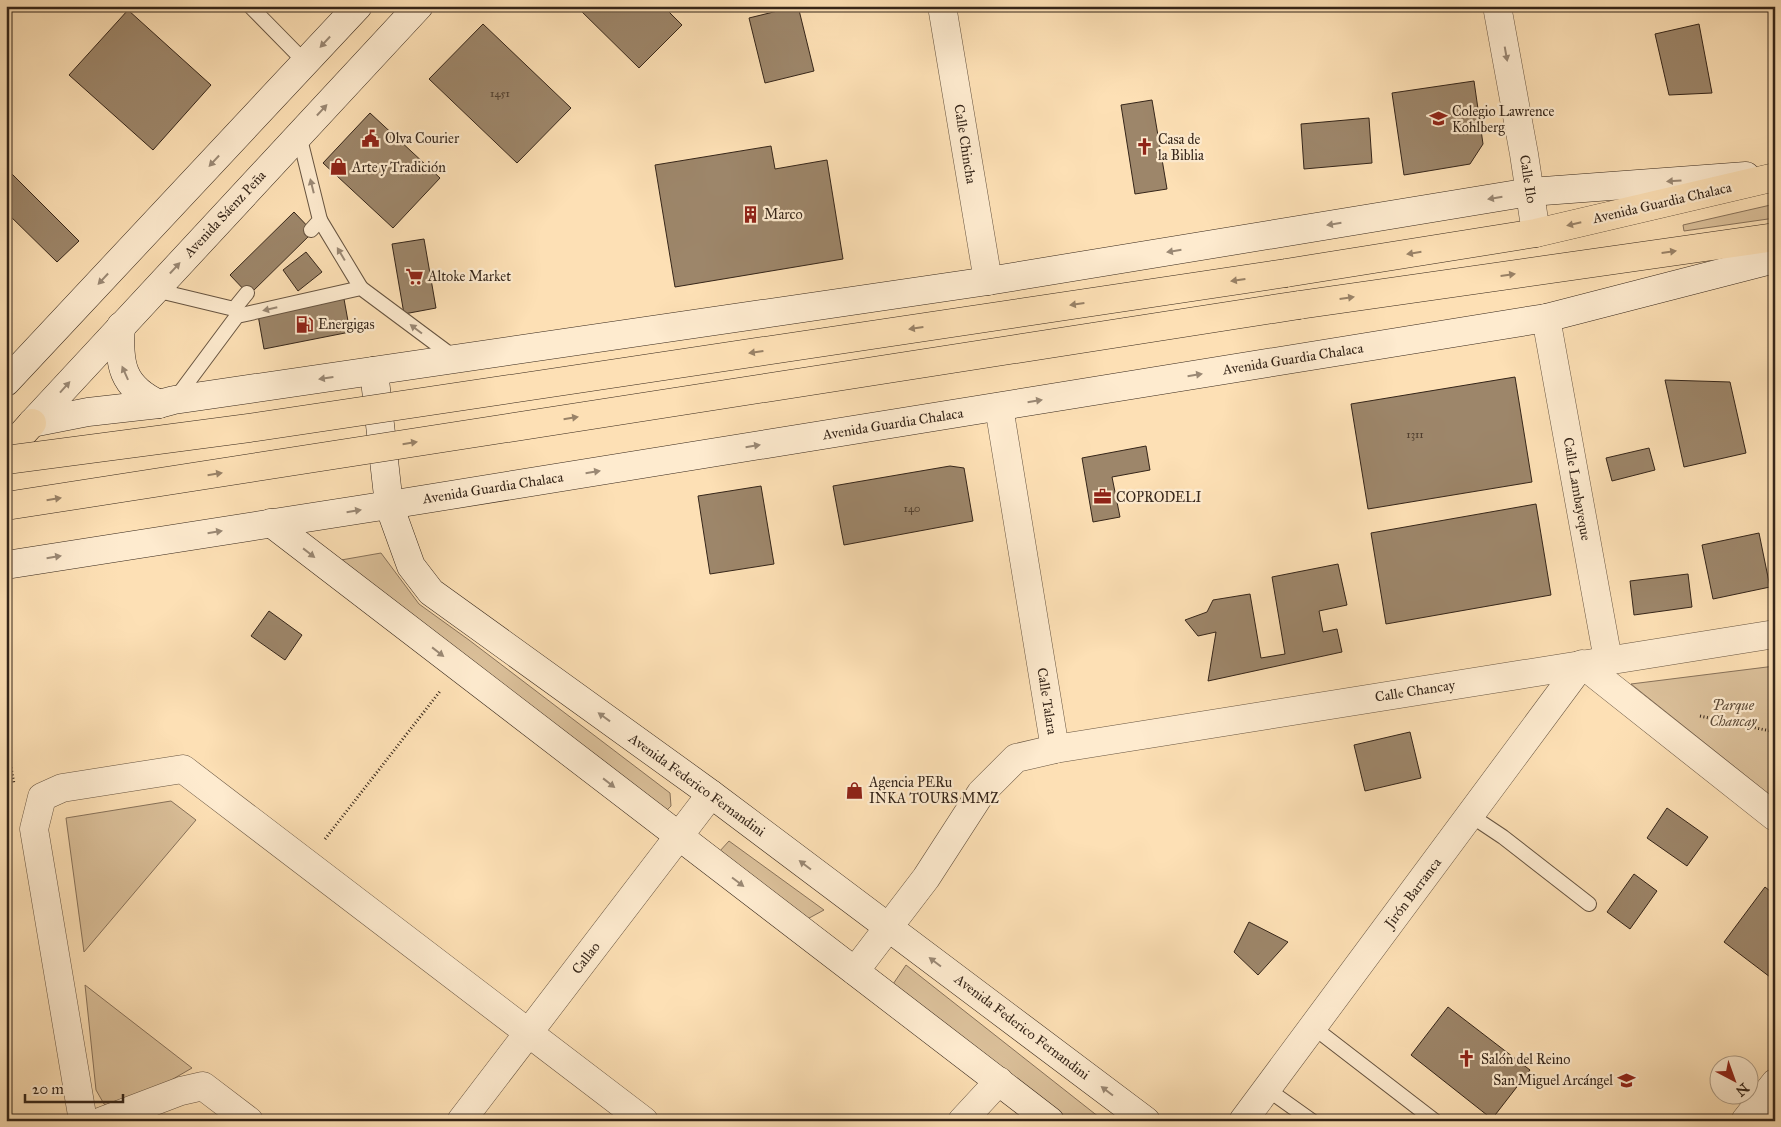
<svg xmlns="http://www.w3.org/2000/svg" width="1781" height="1127" viewBox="0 0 1781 1127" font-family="'IM FELL Great Primer',serif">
<rect width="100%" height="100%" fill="#fde0b5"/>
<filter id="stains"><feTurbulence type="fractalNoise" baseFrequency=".004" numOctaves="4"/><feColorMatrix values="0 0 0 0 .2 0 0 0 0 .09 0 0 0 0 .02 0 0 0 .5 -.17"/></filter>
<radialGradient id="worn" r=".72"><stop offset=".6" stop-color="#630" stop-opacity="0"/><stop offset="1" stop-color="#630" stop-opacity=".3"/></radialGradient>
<g fill="#dbc09a" stroke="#88725a">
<polygon points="1775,204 1775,218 1684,231 1683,225"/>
<polygon points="381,553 419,604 469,640 670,793 671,806 661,816 324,563"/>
<polygon points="1775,666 1775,799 1631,684"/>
<polygon points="171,801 196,820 84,952 66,818"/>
<polygon points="729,841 824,910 800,923 708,864"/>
<polygon points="906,965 1104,1121 1058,1121 889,990"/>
<polygon points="85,985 192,1068 123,1108 110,1107 104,1104 96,1090"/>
</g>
<g fill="#9d866a" stroke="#352519">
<polygon points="576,6 663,6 682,25 639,68"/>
<polygon points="798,6 814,71 765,83 749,18"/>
<polygon points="1149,6 1167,6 1149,10"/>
<polygon points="128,10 211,85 153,150 69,75"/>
<polygon points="483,24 571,108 517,163 429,79"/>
<polygon points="1699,24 1712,93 1669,95 1655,34"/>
<polygon points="1474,81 1483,144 1470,164 1404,175 1392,93"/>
<polygon points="1152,100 1167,189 1135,194 1121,105"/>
<polygon points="370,113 440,178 393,228 323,163"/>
<polygon points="1369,118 1372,163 1304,169 1301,124"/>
<polygon points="771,146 775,169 827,160 843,259 675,287 655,165"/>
<polygon points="6,168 79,241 57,262 6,212"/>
<polygon points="294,212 313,232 249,295 230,275"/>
<polygon points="424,239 436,308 404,314 392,244"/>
<polygon points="306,252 322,272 298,291 283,270"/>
<polygon points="344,299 350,332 264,349 258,315"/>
<polygon points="1515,377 1532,482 1368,509 1351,404"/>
<polygon points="1665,380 1730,382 1746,453 1684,467"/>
<polygon points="1146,446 1150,470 1112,477 1120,517 1093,522 1082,458"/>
<polygon points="1649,448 1655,470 1612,481 1606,458"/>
<polygon points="950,466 964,468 973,521 844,545 833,486"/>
<polygon points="761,486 774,564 710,574 698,496"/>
<polygon points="1536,504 1551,595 1386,624 1371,533"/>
<polygon points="1759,533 1770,587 1713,599 1702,545"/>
<polygon points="1338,564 1347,605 1319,611 1323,632 1337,629 1342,652 1208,681 1216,632 1198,636 1185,620 1207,612 1213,600 1250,594 1261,658 1285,654 1272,577"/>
<polygon points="1688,574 1692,607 1634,615 1630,581"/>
<polygon points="269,611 302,635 285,660 251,636"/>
<polygon points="1410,732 1421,778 1365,791 1354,745"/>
<polygon points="1667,808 1708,837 1687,866 1647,838"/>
<polygon points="1634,874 1657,891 1630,929 1607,912"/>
<polygon points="1765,887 1775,895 1775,970 1770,977 1724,942"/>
<polygon points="1249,922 1288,942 1258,975 1234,952"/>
<polygon points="1448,1007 1530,1070 1492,1119 1411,1055"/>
</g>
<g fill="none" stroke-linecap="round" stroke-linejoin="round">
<defs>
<g id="lane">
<polyline points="250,6 305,62"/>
<polyline points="299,135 320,220 311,230"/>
<polyline points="320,220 361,288"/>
<polyline points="155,290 234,309 247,293"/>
<polyline points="176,398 237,316 361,288 455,358"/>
<polyline points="1470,815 1503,837 1589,904"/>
<polyline points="1313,1027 1435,1121"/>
<polyline points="1267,1089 1312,1121"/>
</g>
<g id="street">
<polyline points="942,6 988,281"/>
<polyline points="1497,6 1524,154 1536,233"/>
<polyline points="1546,318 1608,660"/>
<polyline points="999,407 1055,749"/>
<polyline points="855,971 926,878 981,793 1016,758 1055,749 1775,634"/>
<polyline points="83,1121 34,829 42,797 62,788 183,769 644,1121"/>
<polyline points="102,1121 181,1091 203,1086 249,1121"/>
<polyline points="461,1121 711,794"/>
<polyline points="962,1121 999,1081"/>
<polyline points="1243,1121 1582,664 1775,817"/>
<polyline points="1745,1121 1775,1083"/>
</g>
<g id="secondary">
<path d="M121,326C118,364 122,387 159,404"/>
<polyline points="374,371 389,505 411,566 431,592 711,794 1146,1121"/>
<polyline points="6,382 358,6"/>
<polyline points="32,423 88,412 159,404 174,400 988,281 1530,192 1746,176"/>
<polyline points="32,423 419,6"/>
<polyline points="271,523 1050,1121"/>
<polyline points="6,565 389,505 1546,318 1775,259"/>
</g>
<g id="primary">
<polyline points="1286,273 1536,233 1775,177"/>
<polyline points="1299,305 1775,237"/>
<polyline points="6,452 32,423"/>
</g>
</defs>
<use href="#lane" stroke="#675440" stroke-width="16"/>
<use href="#street" stroke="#675440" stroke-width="29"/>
<use href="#secondary" stroke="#352519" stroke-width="29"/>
<use href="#primary" stroke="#352519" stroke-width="29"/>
<g stroke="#352519" stroke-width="3" stroke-dasharray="1 2.5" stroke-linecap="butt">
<polyline points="1700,716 1775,732"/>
<polyline points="6,740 14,784"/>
<polyline points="325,839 441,690"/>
</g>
<use href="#lane" stroke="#feebcf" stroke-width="14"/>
<use href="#street" stroke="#feebcf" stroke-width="28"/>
<use href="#secondary" stroke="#feebcf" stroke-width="28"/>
<use href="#primary" stroke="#fde0b5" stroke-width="28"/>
<defs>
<g id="primary-bridge">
<polyline points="6,460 249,428 1286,273"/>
<polyline points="6,506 1299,305"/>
</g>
</defs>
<use href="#primary-bridge" stroke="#352519" stroke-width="29" stroke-linecap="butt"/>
<use href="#primary-bridge" stroke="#fde0b5" stroke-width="28"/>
</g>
<defs><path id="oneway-solid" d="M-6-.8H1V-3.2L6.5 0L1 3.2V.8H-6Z" transform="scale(1.25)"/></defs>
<g fill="#9a8874">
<use href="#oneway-solid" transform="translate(325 42) rotate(133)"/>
<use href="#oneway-solid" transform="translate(1506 54) rotate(80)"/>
<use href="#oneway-solid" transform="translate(322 110) rotate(-47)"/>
<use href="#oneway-solid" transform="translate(214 161) rotate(133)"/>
<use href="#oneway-solid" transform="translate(1674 181) rotate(176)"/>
<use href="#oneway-solid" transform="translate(312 186) rotate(-104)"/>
<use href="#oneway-solid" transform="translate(1495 198) rotate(171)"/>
<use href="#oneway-solid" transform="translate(1334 224) rotate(171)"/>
<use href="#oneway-solid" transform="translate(1174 251) rotate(171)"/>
<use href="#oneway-solid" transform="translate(341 254) rotate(-121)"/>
<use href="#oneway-solid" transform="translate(175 268) rotate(-47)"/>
<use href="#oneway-solid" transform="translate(103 279) rotate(133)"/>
<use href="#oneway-solid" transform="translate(270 309) rotate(167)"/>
<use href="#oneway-solid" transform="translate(416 329) rotate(-143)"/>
<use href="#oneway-solid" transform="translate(125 373) rotate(-114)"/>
<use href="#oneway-solid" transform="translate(1195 375) rotate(-9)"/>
<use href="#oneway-solid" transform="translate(326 378) rotate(172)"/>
<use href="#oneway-solid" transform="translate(65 387) rotate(-48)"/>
<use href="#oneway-solid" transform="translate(1035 401) rotate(-9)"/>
<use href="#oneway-solid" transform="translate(753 446) rotate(-9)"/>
<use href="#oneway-solid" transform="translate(593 472) rotate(-9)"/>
<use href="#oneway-solid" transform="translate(354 511) rotate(-9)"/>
<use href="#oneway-solid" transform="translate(215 532) rotate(-9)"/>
<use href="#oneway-solid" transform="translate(309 553) rotate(38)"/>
<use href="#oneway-solid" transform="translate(54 557) rotate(-9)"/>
<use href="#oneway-solid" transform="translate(438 652) rotate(38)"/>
<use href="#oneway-solid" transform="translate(604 717) rotate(-144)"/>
<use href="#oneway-solid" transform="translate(609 783) rotate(38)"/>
<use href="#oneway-solid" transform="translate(805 865) rotate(-143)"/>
<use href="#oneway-solid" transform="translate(738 882) rotate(37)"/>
<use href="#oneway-solid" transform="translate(935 962) rotate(-143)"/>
<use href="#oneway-solid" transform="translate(1107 1091) rotate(-143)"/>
</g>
<g fill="#998267">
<use href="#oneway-solid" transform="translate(1574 224) rotate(167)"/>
<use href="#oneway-solid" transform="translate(1669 252) rotate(-8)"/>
<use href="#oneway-solid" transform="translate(1414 253) rotate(171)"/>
<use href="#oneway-solid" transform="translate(1508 275) rotate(-8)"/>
<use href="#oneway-solid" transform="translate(1238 280) rotate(172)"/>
<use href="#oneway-solid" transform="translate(1347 298) rotate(-8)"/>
<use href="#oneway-solid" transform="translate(1077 304) rotate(172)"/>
<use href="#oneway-solid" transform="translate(916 328) rotate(172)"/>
<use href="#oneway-solid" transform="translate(756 352) rotate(172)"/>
<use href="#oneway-solid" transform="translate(571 418) rotate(-9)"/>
<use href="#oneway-solid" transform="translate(410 443) rotate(-9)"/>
<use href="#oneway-solid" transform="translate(215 474) rotate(-9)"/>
<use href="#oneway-solid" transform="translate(54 499) rotate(-9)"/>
</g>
<defs>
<symbol id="school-bare" viewBox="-9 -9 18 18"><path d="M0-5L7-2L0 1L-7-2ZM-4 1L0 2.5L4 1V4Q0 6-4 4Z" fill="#8f2418" stroke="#feebcf" stroke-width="2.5" paint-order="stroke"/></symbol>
<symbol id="civic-bare" viewBox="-9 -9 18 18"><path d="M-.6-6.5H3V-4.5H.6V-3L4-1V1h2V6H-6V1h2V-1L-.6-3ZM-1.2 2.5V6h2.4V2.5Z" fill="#8f2418" stroke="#feebcf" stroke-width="2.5" paint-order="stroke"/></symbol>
<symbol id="church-bare" viewBox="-9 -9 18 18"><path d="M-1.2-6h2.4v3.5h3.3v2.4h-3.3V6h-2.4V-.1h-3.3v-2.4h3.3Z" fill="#8f2418" stroke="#feebcf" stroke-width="2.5" paint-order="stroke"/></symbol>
<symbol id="shop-bare" viewBox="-9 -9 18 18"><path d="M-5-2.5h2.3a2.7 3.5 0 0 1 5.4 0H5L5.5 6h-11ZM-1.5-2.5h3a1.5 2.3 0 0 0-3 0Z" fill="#8f2418" stroke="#feebcf" stroke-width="2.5" paint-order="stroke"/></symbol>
<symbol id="building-bare" viewBox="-9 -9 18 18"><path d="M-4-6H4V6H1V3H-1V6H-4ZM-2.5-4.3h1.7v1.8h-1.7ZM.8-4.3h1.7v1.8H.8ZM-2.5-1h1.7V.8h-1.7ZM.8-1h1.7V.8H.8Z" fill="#8f2418" stroke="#feebcf" stroke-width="2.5" paint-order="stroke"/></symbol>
<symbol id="supermarket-bare" viewBox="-9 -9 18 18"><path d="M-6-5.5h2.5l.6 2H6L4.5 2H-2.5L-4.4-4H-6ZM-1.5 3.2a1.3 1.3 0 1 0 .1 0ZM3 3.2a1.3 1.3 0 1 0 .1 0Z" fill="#8f2418" stroke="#feebcf" stroke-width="2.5" paint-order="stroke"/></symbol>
<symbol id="fuel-bare" viewBox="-9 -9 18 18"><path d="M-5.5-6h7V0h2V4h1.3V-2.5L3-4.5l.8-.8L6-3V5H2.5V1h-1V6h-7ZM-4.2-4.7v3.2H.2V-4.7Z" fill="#8f2418" stroke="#feebcf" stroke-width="2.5" paint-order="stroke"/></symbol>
<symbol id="office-bare" viewBox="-9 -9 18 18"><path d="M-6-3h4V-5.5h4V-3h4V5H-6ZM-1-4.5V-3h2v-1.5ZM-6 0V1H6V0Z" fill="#8f2418" stroke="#feebcf" stroke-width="2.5" paint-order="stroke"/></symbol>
</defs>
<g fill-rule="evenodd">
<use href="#school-bare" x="1426" y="106" width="25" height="25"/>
<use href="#civic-bare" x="358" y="126" width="25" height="25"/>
<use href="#church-bare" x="1132" y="134" width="25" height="25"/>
<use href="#shop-bare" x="326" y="154" width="25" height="25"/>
<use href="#building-bare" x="738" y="202" width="25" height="25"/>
<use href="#supermarket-bare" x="402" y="264" width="25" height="25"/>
<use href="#fuel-bare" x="292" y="312" width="25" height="25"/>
<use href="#office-bare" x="1090" y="484" width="25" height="25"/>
<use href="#shop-bare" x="842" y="778" width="25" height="25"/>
<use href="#church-bare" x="1454" y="1046" width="25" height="25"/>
<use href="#school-bare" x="1614" y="1068" width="25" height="25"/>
</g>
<g text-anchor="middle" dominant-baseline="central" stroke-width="4.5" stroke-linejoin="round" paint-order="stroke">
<g font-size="11" fill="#4f3d2d">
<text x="500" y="93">1451</text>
<text x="1415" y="434">1311</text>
<text x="912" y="508">140</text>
</g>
<g font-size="14" fill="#352519" stroke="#feebcf" text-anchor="start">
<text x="1452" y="111">Colegio Lawrence<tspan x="1452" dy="16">Kohlberg</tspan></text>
<text x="385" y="138">Olva Courier</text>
<text x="1158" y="139">Casa de<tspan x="1158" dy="16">la Biblia</tspan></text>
<text x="352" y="167">Arte y Tradición</text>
<text x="764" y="214">Marco</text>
<text x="428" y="276">Altoke Market</text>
<text x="318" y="324">Energigas</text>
<text x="1116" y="497">COPRODELI</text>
<text x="869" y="782">Agencia PERu<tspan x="869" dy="16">INKA TOURS MMZ</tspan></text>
<text x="1481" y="1059">Salón del Reino</text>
<text x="1613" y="1080" text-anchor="end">San Miguel Arcángel</text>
</g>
<g font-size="14" fill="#352519" stroke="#feebcf">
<text transform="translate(965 144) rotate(81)">Calle Chincha</text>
<text transform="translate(1528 179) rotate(81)">Calle Ilo</text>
<text transform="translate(1662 203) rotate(-13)">Avenida Guardia Chalaca</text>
<text transform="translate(225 214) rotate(-47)">Avenida Sáenz Peña</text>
<text transform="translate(1293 359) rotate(-9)">Avenida Guardia Chalaca</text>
<text transform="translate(893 424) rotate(-9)">Avenida Guardia Chalaca</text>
<text transform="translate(493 488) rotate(-9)">Avenida Guardia Chalaca</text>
<text transform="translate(1577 489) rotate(80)">Calle Lambayeque</text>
<text transform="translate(1415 691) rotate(-9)">Calle Chancay</text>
<text transform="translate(1047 701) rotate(81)">Calle Talara</text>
<text transform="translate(697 785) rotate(36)">Avenida Federico Fernandini</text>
<text transform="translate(1413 893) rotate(-53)">Jirón Barranca</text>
<text transform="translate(586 958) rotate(-52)">Callao</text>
<text transform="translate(1022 1027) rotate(37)">Avenida Federico Fernandini</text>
</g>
<g font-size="14" font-style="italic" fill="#5e4c39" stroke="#feebcf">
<text x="1733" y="705">Parque<tspan x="1733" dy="16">Chancay</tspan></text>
</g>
</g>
<rect width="1781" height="1127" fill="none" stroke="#fde0b5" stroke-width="25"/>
<rect x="8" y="8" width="1766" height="1112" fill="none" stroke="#352519" stroke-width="2.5"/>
<rect x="12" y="12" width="1756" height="1102" fill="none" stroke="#352519"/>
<g transform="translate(1734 1080) rotate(139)"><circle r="24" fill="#feebcf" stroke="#ae9c86"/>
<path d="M0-4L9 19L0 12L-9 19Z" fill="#8f2418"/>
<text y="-8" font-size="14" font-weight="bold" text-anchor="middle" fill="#352519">N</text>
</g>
<path d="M25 1094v8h98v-8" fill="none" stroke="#352519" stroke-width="2.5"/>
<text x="32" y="1094" font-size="15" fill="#352519" stroke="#feebcf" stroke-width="4" paint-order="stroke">20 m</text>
<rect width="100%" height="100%" filter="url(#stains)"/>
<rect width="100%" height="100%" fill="url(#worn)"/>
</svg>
